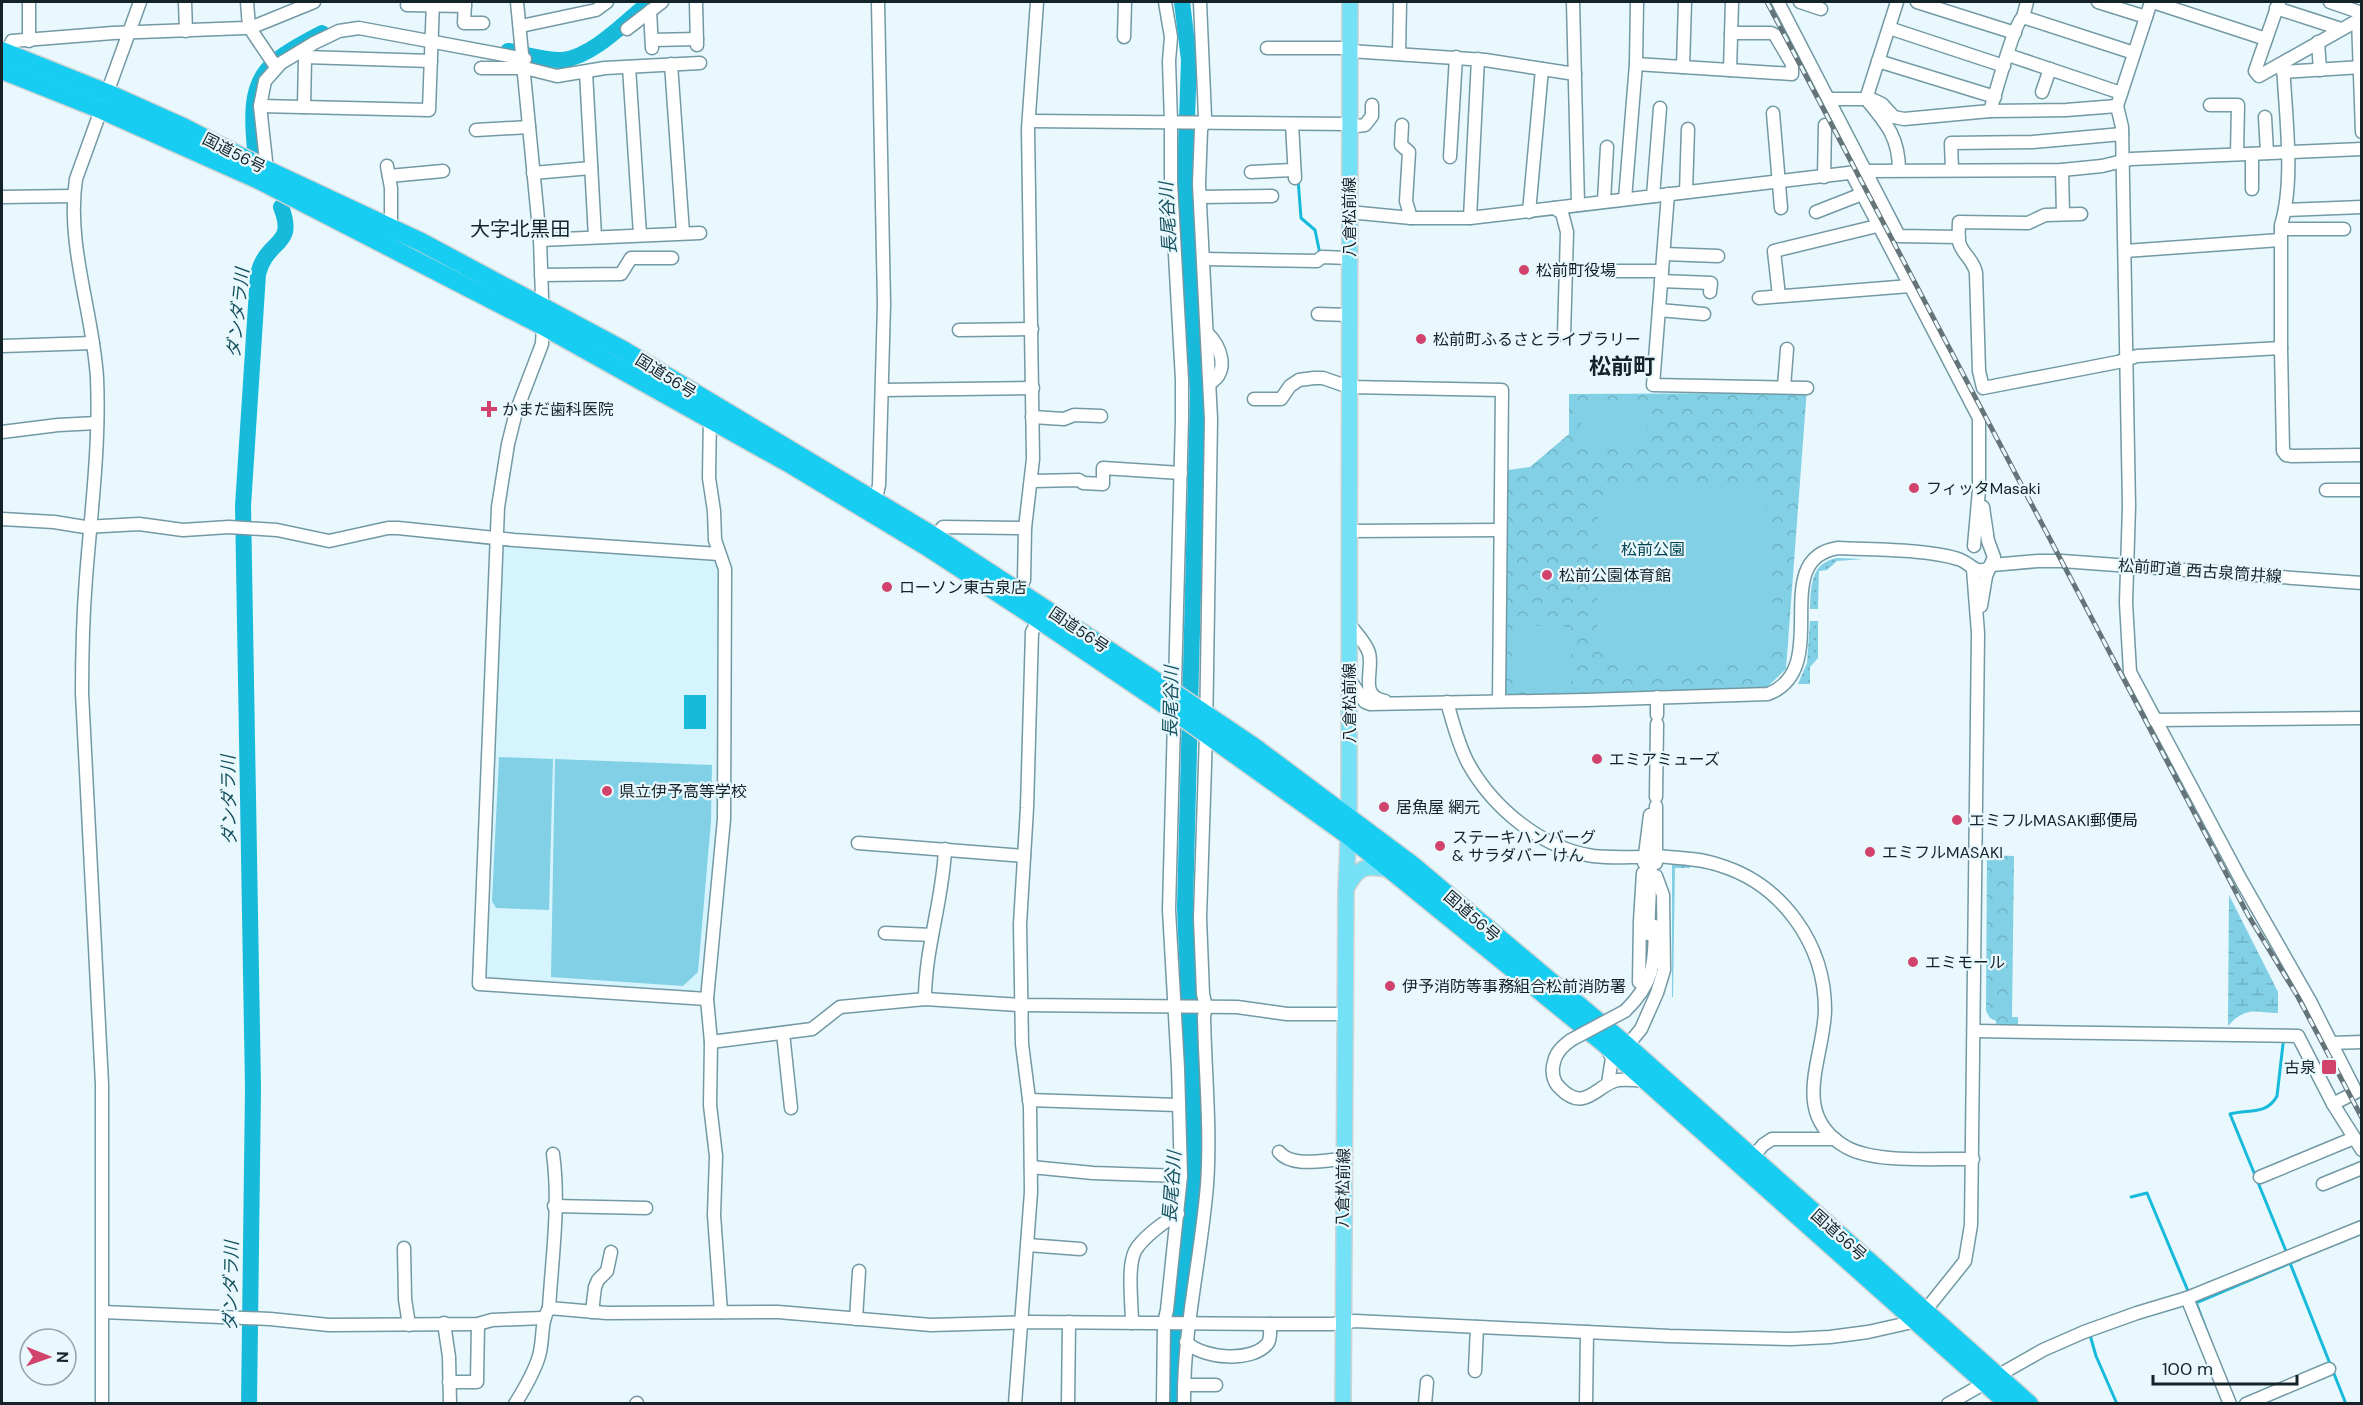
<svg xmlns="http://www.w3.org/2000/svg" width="2363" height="1405" viewBox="0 0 2363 1405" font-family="'DM Sans','Noto Sans JP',sans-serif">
<defs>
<pattern id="grass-dots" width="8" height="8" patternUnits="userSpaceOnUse" patternTransform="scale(1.5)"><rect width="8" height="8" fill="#81d0e5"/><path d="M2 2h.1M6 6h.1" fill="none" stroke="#6fb2c4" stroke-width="1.8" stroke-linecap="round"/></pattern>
<pattern id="wetland-marsh" width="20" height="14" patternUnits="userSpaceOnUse" patternTransform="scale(1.5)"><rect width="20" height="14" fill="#81d0e5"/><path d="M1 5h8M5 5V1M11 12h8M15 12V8" fill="none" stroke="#6fb2c4"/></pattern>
<pattern id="park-crowns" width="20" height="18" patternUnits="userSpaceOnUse" patternTransform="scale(1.5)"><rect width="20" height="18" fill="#81d0e5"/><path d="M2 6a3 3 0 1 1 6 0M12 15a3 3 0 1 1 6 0" fill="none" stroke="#6fb2c4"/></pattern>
</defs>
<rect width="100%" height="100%" fill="#e8f8fd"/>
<polygon fill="#d6f4fd" points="505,546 710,557 721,569 721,818 703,987 695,995 491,980 485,973 501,551"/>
<g fill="url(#grass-dots)">
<path d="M1837,558L1864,559L1837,561L1827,570L1819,571L1818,609H1810C1811,587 1810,563 1837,558Z"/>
<polygon points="1810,621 1818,621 1818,658 1810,667 1810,684 1798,684 1807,663"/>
<polygon points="1672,863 1691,865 1690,868 1675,868 1673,997 1672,997"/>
</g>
<path fill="url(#wetland-marsh)" d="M2229,895L2278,992V1013C2254,1012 2246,1006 2228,1026Z"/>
<g fill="url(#park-crowns)">
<polygon points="1807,388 1786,669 1766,688 1504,696 1508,470 1530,467 1569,434 1569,394 1774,393"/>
<polygon points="1987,855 2014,856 2012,1017 2018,1017 2018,1027 1996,1027 1996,1021 1990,1018 1986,1011"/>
</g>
<g fill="#81d0e5">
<polygon points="1581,400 1647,400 1647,446 1581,445"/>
<path d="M1622,487L1742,488C1757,490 1767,501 1770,515V638C1767,650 1759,656 1748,660H1656L1623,664L1608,659L1597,636L1598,509C1602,496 1609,488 1622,487Z"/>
<polygon points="1517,625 1571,627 1571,684 1513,683 1514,629"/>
<polygon points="499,757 553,759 549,910 496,908 492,901"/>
<polygon points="555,759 712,765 711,821 698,972 683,986 551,977"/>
</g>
<rect fill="#18badb" x="684" y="695" width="22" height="34"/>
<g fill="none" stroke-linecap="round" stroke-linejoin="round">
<g stroke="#18badb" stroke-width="3">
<polyline points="1298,179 1301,218 1315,230 1320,254"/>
<path d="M2283,1044L2277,1096C2267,1115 2249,1109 2230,1114L2286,1251"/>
<polyline points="2131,1197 2147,1193 2188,1291"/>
<polyline points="2290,1263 2346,1404"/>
<polyline points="2198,1302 2300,1259"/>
<polyline points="2197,1305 2212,1345"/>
<polyline points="2092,1334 2090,1335 2096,1356 2117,1404"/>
</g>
<g stroke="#18badb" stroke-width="16">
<path d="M508,51C525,54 546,61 563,60C594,56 626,21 650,2"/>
<path d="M255,149C248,78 260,65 322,33"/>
<path d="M249,1404L253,1088L243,506L258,274C267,238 297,247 281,207"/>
<polyline points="1174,1404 1176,1330 1195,1187 1195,1142 1185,908 1198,393 1185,178 1189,60 1182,2"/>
</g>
<defs>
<g id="minor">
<polyline points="185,2 186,31"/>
<polyline points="247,2 249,27 276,67"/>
<polyline points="465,2 464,23 483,23"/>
<polyline points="517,2 540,240 543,326 542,344 516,412 508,444 498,507 479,984 707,999"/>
<polyline points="696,2 697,45"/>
<polyline points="1573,2 1578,204"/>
<polyline points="1778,2 1899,236 1959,237"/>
<polyline points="1800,2 1821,9"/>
<polyline points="1917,2 2015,33"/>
<polyline points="2098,2 2146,17"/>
<polyline points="2151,2 2117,106 2122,127 2129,506 2126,603 2130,672 2241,880 2310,1001 2356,1092 2333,1104"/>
<polyline points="2153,2 2266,39"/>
<polyline points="2279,2 2255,71 2259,76 2362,18"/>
<polyline points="2330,2 2362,13"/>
<polyline points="407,5 465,6"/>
<polyline points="2276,8 2341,29"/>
<polyline points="650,11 652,48"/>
<polyline points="2023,17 2027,2"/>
<polyline points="2358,19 2362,132"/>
<polyline points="521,26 596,10 607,2"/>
<polyline points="1889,28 2004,66"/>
<polyline points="627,29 662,2"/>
<polyline points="1124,37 1125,2"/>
<polyline points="652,40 697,39"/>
<polyline points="29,41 29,2"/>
<polyline points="2318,42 2320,70"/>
<polyline points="1267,48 1350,48"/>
<polyline points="1350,51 1485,60 1575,74"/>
<polyline points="1399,54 1400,2"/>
<polyline points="2008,55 2121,93"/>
<polyline points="5,58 12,41 113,33 244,28 255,26 314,2"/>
<polyline points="1878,61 1995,97"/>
<polyline points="671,64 683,233"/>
<polyline points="1636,64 1792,74 1792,64 1775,35 1771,33 1731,33"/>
<polyline points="629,67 640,235"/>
<polyline points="1683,67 1685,2"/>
<polyline points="481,68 525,68 557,76 605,68 700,63"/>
<polyline points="1730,70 1732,2"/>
<polyline points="586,72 595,237"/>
<polyline points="2283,72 2362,67"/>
<polyline points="2042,92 2050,69"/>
<polyline points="1867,97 1882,104 1894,117 1904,119 1990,111 2066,110 2117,106"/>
<polyline points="1829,99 1866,99 1897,2"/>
<path d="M1867,100C1887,124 1899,138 1899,170"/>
<polyline points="2210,105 2238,105 2237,154"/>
<polyline points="260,106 429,110 433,2"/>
<polyline points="304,107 305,57 431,61"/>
<path d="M1990,111C1995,96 2014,23 2023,17L2134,53"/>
<polyline points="1773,113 1781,208"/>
<polyline points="2265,117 2267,153"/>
<polyline points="1030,121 1349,124"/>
<polyline points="1292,124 1295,178"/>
<polyline points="1402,125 1401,145 1409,152 1406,201 1411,218"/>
<polyline points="1349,127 1365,125 1372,116 1372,105"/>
<polyline points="476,130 529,127"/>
<polyline points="1450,157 1456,57"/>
<polyline points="387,166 391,188 391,229"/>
<polyline points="1952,170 1951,143 2033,142 2122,134"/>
<polyline points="2062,170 2063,214"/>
<polyline points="1251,172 1294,170"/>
<polyline points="533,173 591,168"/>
<polyline points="265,174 267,170 260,106 265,81 281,63 314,43 339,31 359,28 525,59"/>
<polyline points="1852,174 1979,418 1979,490 1974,546"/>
<polyline points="389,176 443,171"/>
<polyline points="1824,177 1825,125"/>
<polyline points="2252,189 2252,154"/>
<polyline points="1686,192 1688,129"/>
<polyline points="1668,194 1653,385 1807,388"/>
<polyline points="1653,196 1660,108"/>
<polyline points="2,197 73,196"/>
<polyline points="1200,197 1272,196"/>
<polyline points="1625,199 1636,64 1637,2"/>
<polyline points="1604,201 1607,147"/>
<polyline points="1554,208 1562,213 1567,232 1564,335"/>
<polyline points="2285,210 2362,207"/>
<polyline points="1349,212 1411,218 1470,218 1865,171 2062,170 2102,166 2131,159 2362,149"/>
<polyline points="1529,212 1542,69"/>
<polyline points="1816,212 1862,194"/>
<path d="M2081,214L2045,215L2028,223L1959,222C1959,228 1958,236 1959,242C1962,254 1974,260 1976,273L1979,371L1983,388L2118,362L2137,356L2281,348L2283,451L2286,455L2292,456L2362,455"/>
<polyline points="1470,218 1478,59"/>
<polyline points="2281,229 2344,229"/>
<polyline points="540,240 700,233"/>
<polyline points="2125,251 2280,240"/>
<polyline points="1664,254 1718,256"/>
<polyline points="1203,259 1317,261 1322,257 1349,258"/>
<polyline points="1614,271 1662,271"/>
<polyline points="541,275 621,274 631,258 672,258"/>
<polyline points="1661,281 1711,283 1710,292"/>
<polyline points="1779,296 1774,251 1877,226"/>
<polyline points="1759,298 1910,286"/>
<polyline points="1659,310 1704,314"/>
<polyline points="1318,314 1349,315"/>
<polyline points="959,330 1032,329"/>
<path d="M1207,333C1221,346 1230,372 1210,383"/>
<polyline points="2,346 93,343"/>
<path d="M2281,348V225C2295,180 2285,111 2283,63"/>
<polyline points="1784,387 1787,349"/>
<polyline points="882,390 1033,388"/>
<polyline points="1254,399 1281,399 1290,386 1299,380 1314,378 1323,378 1349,387 1502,390 1499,701"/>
<polyline points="710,414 709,478 714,511 715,540 725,569 724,819 707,999 711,1042 710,1105 716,1156 714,1215 721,1312"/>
<polyline points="1032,417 1064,419 1074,415 1101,416"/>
<polyline points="2,432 58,425 97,423"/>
<polyline points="1032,481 1079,480 1083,483 1103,484 1103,468 1181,473"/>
<polyline points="2326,490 2362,490"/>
<polyline points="874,507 879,485 884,304 878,2"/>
<polyline points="2,519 54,522 85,527 139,524 183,530 229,527 277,530 329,541 388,528 398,528 514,540 719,554"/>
<polyline points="1350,531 1500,530"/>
<polyline points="935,537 943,527 1025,528"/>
<polyline points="1992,565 2038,561 2062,561 2362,583"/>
<polyline points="1019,591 1024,580 1025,528 1033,459 1028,129 1037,2"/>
<polyline points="1981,606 1986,576 1994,557 1988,541 1983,507"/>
<path d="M1350,625C1356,633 1366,643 1369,653C1374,671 1358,696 1385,701"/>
<path d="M1349,679L1365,702L1370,704L1586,700L1768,694C1835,668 1766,559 1838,548C1872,550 1926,549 1958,559C1970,562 1976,577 1990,567"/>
<path d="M1447,702C1453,723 1458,744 1468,763C1493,808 1541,848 1593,856C1610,858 1627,857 1644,857"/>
<polyline points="1657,715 1657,697"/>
<polyline points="2154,720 2362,718"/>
<polyline points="1656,797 1657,724"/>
<polyline points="858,843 1024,856"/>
<polyline points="1644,863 1650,815"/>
<polyline points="1656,863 1656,806"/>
<polyline points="885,933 932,935"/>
<path d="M1648,934L1651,863L1652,859L1656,856C1677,858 1699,858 1719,865C1782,884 1825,944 1825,1010C1824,1059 1789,1114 1846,1147C1876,1164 1938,1158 1973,1159"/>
<polyline points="1639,982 1640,921 1643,873"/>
<path d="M925,999C925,948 943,900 945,849"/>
<path d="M1625,1011C1654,983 1654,965 1655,926"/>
<polyline points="1974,1031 2298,1036 2333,1104 2362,1150"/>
<polyline points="783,1033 791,1108"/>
<path d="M1571,1040C1563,1046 1556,1052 1554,1062C1551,1071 1553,1082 1560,1088C1585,1114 1597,1084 1618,1080C1627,1079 1637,1080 1646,1081"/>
<polyline points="711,1042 812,1029 840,1007 925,999 1020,1005 1237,1007 1287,1014 1345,1014"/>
<polyline points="2331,1043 2362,1042"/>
<polyline points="1627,1046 1641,1029 1657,993 1664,970 1663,895 1656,876"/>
<polyline points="1606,1047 1612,1058 1608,1083"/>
<polyline points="1029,1100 1178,1105"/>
<path d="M1279,1152C1292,1168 1324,1160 1343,1159"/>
<polyline points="1753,1157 1763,1145 1772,1139 1835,1139"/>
<polyline points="1031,1167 1093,1173 1181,1176"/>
<polyline points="2260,1177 2354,1138"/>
<polyline points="2323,1184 2362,1168"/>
<polyline points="554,1206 646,1208"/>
<polyline points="1028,1245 1080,1249"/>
<polyline points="404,1248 405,1299 409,1325"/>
<polyline points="2187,1298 2230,1404"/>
<path d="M549,1308C552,1258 560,1204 553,1154"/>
<polyline points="103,1312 270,1319 329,1325 478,1324 492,1320 543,1318"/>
<polyline points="592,1312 595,1287 598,1280 607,1271 611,1252"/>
<polyline points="856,1319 859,1271"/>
<polyline points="444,1323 449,1357 450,1404"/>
<path d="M1132,1323C1132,1305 1127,1267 1135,1251C1142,1238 1165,1221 1178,1214"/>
<path d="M1186,1342C1203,1359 1253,1363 1268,1343C1271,1338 1270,1330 1270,1324"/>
<polyline points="1475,1371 1477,1327"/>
<polyline points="449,1382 477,1382 478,1324"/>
<polyline points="1184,1385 1216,1385"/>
<path d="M102,1404V1084L82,693C82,654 83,616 86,578C91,512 100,445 97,378C93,312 66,245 76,179L140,2"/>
<path d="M515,1404C525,1388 534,1373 539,1356C544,1339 540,1323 549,1308L607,1313L778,1312L931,1325L1031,1322L1273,1324H1332L1355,1321L1669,1336L1791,1339L1830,1337L1868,1332L1917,1321L1965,1261L1971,1225L1978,633L1973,569"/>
<polyline points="636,1404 637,1403"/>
<polyline points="1015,1404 1031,1192 1030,1107 1022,1044 1020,924 1027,808 1032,632 1042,614"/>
<polyline points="1068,1404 1069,1322"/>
<polyline points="1163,1404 1164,1323 1167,1310 1181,1176 1178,1068 1169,910 1182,419 1182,380 1171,183 1171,122 1169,61 1171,37 1165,2"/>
<path d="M1184,1404C1183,1330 1201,1259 1207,1185C1211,1129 1205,1072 1204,1016L1206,1007L1203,994L1200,918L1206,734L1211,419L1199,184L1201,130L1205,117L1200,2"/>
<polyline points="1425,1404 1427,1382"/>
<polyline points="1586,1404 1587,1332"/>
<polyline points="1948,1404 2043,1350 2084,1332 2137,1313 2187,1298 2362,1227"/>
<polyline points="2246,1404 2329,1369"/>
</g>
<g id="major">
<path d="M1347,887C1359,865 1367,865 1391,870"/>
<polyline points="1343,1404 1346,890 1349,817 1350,2"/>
</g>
<g id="highway">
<polyline points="2,51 107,93 183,127 267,170 421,242 623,350 935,537 1177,695 1254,747 1412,865 1627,1046 2029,1404"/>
<polyline points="2,70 102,110 261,181 543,326 792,465 926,546 1038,619 1177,713 1349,836 1391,870 1604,1043 2009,1404"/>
</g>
</defs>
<use href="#minor" stroke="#7299a4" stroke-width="15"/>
<use href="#major" stroke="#d0d3d4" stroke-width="18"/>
<use href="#highway" stroke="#d0d3d4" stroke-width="21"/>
<use href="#minor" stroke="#fff" stroke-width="12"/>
<use href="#major" stroke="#74e1f7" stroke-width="15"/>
<use href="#highway" stroke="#17cdf1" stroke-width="18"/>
<defs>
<polyline id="rail" points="1767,2 2248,915 2298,997 2362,1118"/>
</defs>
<use href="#rail" stroke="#647478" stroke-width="5"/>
<use href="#rail" stroke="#e8f8fd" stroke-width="3" stroke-dasharray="9" stroke-linecap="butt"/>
<defs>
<polyline id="minor-bridge" points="1571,1040 1625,1011"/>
</defs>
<use href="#minor-bridge" stroke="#7299a4" stroke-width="15" stroke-linecap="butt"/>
<use href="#minor-bridge" stroke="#fff" stroke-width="12"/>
</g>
<g fill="#d1436c" stroke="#e8f8fd" stroke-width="2">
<circle cx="1524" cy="270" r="6"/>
<circle cx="1421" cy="339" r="6"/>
<path d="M486 400h6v6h6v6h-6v6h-6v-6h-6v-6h6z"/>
<circle cx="1914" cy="488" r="6"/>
<circle cx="1547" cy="575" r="6"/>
<circle cx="887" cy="587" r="6"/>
<circle cx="1597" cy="759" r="6"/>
<circle cx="607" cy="791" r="6"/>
<circle cx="1384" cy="807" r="6"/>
<circle cx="1957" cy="820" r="6"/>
<circle cx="1440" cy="846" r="6"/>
<circle cx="1870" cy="852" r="6"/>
<circle cx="1913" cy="962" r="6"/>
<circle cx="1390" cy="986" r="6"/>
<rect x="2321" y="1059" width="16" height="16" rx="3"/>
</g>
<g text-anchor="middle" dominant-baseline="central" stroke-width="4.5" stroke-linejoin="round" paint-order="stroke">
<g font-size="16" fill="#132327" stroke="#e8f8fd">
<text transform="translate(234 153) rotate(27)">国道56号</text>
<text transform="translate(1349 217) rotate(-90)">八倉松前線</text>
<text transform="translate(666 376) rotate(32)">国道56号</text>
<text transform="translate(2200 571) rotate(4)">松前町道 西古泉筒井線</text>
<text transform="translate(1079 630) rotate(34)">国道56号</text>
<text transform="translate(1349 703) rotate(-90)">八倉松前線</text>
<text transform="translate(1472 916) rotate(41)">国道56号</text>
<text transform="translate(1343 1188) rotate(-89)">八倉松前線</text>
<text transform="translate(1839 1235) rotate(42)">国道56号</text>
</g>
<g font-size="16" fill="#132327" stroke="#e8f8fd" text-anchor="start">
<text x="1536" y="270">松前町役場</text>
<text x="1433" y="339">松前町ふるさとライブラリー</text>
<text x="502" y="409">かまだ歯科医院</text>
<text x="1926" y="488">フィッタMasaki</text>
<text x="1559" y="575">松前公園体育館</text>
<text x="899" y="587">ローソン東古泉店</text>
<text x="1609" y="759">エミアミューズ</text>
<text x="619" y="791">県立伊予高等学校</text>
<text x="1396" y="807">居魚屋 網元</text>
<text x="1969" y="820">エミフルMASAKI郵便局</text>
<text x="1452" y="837">ステーキハンバーグ<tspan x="1452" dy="18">&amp; サラダバー けん</tspan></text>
<text x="1882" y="852">エミフルMASAKI</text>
<text x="1925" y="962">エミモール</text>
<text x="1402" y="986">伊予消防等事務組合松前消防署</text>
<text x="2316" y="1067" text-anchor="end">古泉</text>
</g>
<g font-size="16" fill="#024452" stroke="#e8f8fd">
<text x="1653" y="549">松前公園</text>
</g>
<g font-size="18" font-style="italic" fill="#15505e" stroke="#e8f8fd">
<text transform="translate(1168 218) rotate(-93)">長尾谷川</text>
<text transform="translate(238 313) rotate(-84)">ダンダラ川</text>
<text transform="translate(1171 702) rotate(-89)">長尾谷川</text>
<text transform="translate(229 800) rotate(-91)">ダンダラ川</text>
<text transform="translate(1172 1187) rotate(-86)">長尾谷川</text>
<text transform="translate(231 1286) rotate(-89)">ダンダラ川</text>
</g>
<g font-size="20" fill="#132327" stroke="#e8f8fd">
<text x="520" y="229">大字北黒田</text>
</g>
<g font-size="22" font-weight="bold" fill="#132327" stroke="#e8f8fd">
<text x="1622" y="366">松前町</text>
</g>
</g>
<rect width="2363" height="1405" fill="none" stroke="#132327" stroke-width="6"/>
<g transform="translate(48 1357) rotate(91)"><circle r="28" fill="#e8f8fd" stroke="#93a3a7" stroke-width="1.5"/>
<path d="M0-4.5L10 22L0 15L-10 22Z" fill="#d1436c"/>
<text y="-9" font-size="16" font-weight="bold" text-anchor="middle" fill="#132327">N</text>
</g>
<path d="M2153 1375v9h144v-9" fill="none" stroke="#132327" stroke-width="3"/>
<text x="2162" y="1375" font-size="18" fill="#132327" stroke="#e8f8fd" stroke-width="4.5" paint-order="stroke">100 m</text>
</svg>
